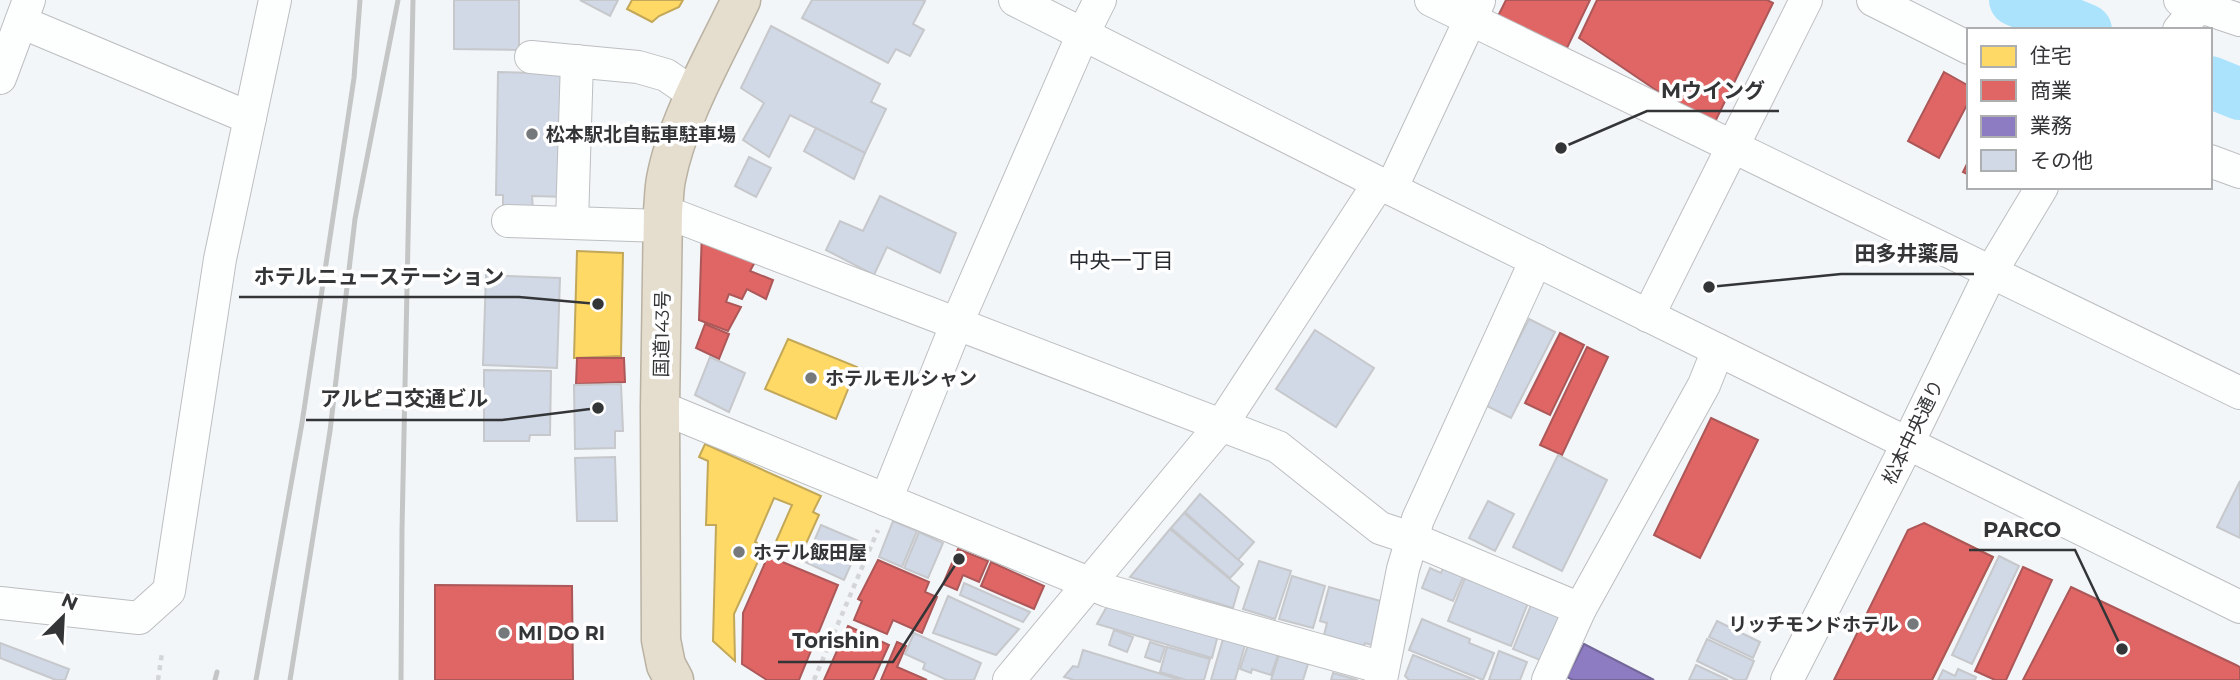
<svg xmlns="http://www.w3.org/2000/svg" width="2240" height="680" viewBox="0 0 2240 680" font-family="Montserrat,'Noto Sans JP',sans-serif">
<rect width="100%" height="100%" fill="#f3f6f9"/>
<g fill="#ffd966" stroke="#c2a858" stroke-width="2">
<polygon points="632,0 683,0 679,7 659,16 652,22 627,9"/>
<polygon points="577,251 623,253 621,356 574,358"/>
<polygon points="788,339 857,367 836,419 765,389"/>
<polygon points="705,444 821,496 813,512 819,515 800,557 774,546 792,505 774,498 755,542 765,546 734,614 735,661 713,641 716,525 706,525 708,461 699,457"/>
<polygon points="1940,531 1993,557 1932,680 1866,680"/>
</g>
<g fill="#e06666" stroke="#ac5758" stroke-width="2">
<polygon points="1506,0 1590,0 1567,48 1498,16"/>
<polygon points="1597,0 1767,0 1773,3 1712,128 1579,38"/>
<polygon points="1944,72 1969,86 1969,101 1939,158 1908,141"/>
<polygon points="1969,160 1969,175 1963,172"/>
<polygon points="702,230 760,253 750,271 773,280 766,299 747,289 742,299 729,294 726,302 741,307 728,331 699,320"/>
<polygon points="705,324 729,334 719,359 696,348"/>
<polygon points="1560,333 1584,345 1550,415 1525,403"/>
<polygon points="1587,347 1608,357 1562,455 1540,445"/>
<polygon points="577,358 624,358 625,382 576,384"/>
<polygon points="1711,418 1758,440 1700,558 1654,535"/>
<polygon points="1924,523 1993,557 1932,680 1834,680 1908,530"/>
<polygon points="958,549 988,561 979,582 963,575 957,590 943,584"/>
<polygon points="768,556 838,585 799,680 767,680 742,664 743,613"/>
<polygon points="878,560 929,582 925,592 937,597 922,633 893,620 887,634 854,620 862,601 858,599"/>
<polygon points="991,562 1044,586 1034,609 981,586"/>
<polygon points="2023,567 2052,580 2006,680 1995,680 1975,671"/>
<polygon points="435,585 572,586 573,680 435,680"/>
<polygon points="2071,587 2236,665 2240,667 2240,680 2023,680"/>
<polygon points="848,626 889,645 873,680 824,680"/>
<polygon points="897,642 906,646 897,667 927,680 881,680"/>
</g>
<polygon fill="#8e7cc3" stroke="#736799" stroke-width="2" points="1584,644 1654,680 1573,680 1567,677"/>
<g fill="none" stroke-linecap="round" stroke-linejoin="round">
<g stroke="#ace3fc" stroke-width="52">
<polyline points="2015,0 2086,30"/>
<polyline points="2210,82 2240,94"/>
</g>
</g>
<g fill="#d1d9e6" stroke="#c6c8cb" stroke-width="2">
<polygon points="454,0 519,0 519,50 454,49"/>
<polygon points="580,0 618,0 610,16"/>
<polygon points="812,0 922,0 925,1 913,24 924,30 910,56 896,49 888,63 802,18"/>
<polygon points="771,26 880,84 871,102 886,109 865,153 790,115 769,157 743,140 764,103 741,88"/>
<polygon points="498,72 569,74 567,197 532,196 533,209 503,209 503,195 496,195"/>
<polygon points="816,128 865,153 854,179 804,151"/>
<polygon points="749,157 771,168 756,197 735,186"/>
<polygon points="880,196 956,233 940,273 887,247 874,275 826,250 840,221 863,231"/>
<polygon points="486,275 560,278 557,368 483,365"/>
<polygon points="1529,319 1555,332 1511,418 1485,405"/>
<polygon points="1315,330 1374,368 1336,427 1276,389"/>
<polygon points="710,357 745,373 729,412 695,395"/>
<polygon points="484,370 551,371 550,435 530,435 529,441 484,441"/>
<polygon points="621,384 623,431 615,431 615,448 575,449 574,385"/>
<polygon points="1558,455 1607,480 1562,571 1513,547"/>
<polygon points="615,457 617,521 577,521 575,458"/>
<polygon points="2240,481 2240,538 2217,527"/>
<polygon points="1200,494 1254,542 1238,560 1185,512"/>
<polygon points="1488,501 1514,514 1495,551 1469,538"/>
<polygon points="1184,513 1243,564 1230,578 1171,528"/>
<polygon points="893,521 917,531 902,567 879,557"/>
<polygon points="821,525 861,542 844,580 805,562"/>
<polygon points="1170,529 1239,587 1233,608 1130,577"/>
<polygon points="919,532 943,543 928,578 904,568"/>
<polygon points="1999,556 2019,566 1972,664 1952,655"/>
<polygon points="1259,561 1291,571 1275,619 1243,609"/>
<polygon points="1445,564 1465,573 1453,601 1422,588 1430,568 1441,573"/>
<polygon points="1292,576 1325,586 1313,628 1279,619"/>
<polygon points="1465,578 1528,603 1511,646 1448,621"/>
<polygon points="964,583 1030,612 1023,622 960,595"/>
<polygon points="1329,587 1388,603 1375,646 1365,643 1364,646 1324,635 1327,623 1320,621"/>
<polygon points="948,596 1019,629 996,655 933,633"/>
<polygon points="1110,601 1218,635 1212,658 1097,624"/>
<polygon points="1531,605 1563,618 1545,662 1513,649"/>
<polygon points="1422,619 1470,639 1469,643 1494,653 1483,680 1409,650"/>
<polygon points="1717,621 1760,642 1753,658 1709,637"/>
<polygon points="1114,630 1133,637 1127,652 1109,645"/>
<polygon points="914,633 981,663 974,680 947,680 923,669 925,663 905,654"/>
<polygon points="1223,639 1245,645 1235,680 1211,680"/>
<polygon points="1707,639 1754,661 1746,680 1736,680 1697,661"/>
<polygon points="1150,642 1165,647 1160,662 1145,657"/>
<polygon points="0,643 69,669 65,680 56,680 0,658"/>
<polygon points="1248,645 1278,655 1271,675 1252,669 1251,673 1240,669"/>
<polygon points="1167,647 1210,659 1204,680 1186,680 1160,672"/>
<polygon points="1083,650 1181,680 1074,680 1064,677 1073,666 1078,667"/>
<polygon points="1499,651 1527,662 1520,680 1489,680"/>
<polygon points="1279,655 1308,664 1303,680 1271,680"/>
<polygon points="1413,655 1475,680 1409,680 1405,676"/>
<polygon points="1696,665 1728,680 1689,680"/>
<polygon points="1958,669 1976,677 1975,680 1938,680 1943,670 1955,676"/>
<polygon points="1333,673 1358,680 1331,680"/>
</g>
<g fill="none" stroke-linecap="round" stroke-linejoin="round">
<defs>
<g id="minor">
<polyline points="1015,0 1379,183 2240,607"/>
<polyline points="1431,0 2240,393"/>
<polyline points="1873,0 1969,48"/>
<polyline points="2180,0 2240,20"/>
<polyline points="21,22 250,118"/>
<polyline points="2179,30 2204,0"/>
<polyline points="531,57 638,67 666,75 695,95"/>
<polyline points="0,78 29,0"/>
<polyline points="2210,161 2240,172"/>
<polyline points="1391,189 1479,1"/>
<polyline points="663,211 1278,447 1380,528 1413,539 1580,609"/>
<polyline points="508,221 663,226"/>
<polyline points="572,222 577,61"/>
<polyline points="1648,316 1806,0"/>
<polyline points="660,407 1108,591 1383,668"/>
<polyline points="886,500 957,323 1083,34 1100,0"/>
<polyline points="0,603 139,618 169,591 220,259 275,0"/>
<polyline points="1009,680 1222,424 1379,183"/>
<polyline points="1381,680 1403,569 1418,519 1536,260"/>
<polyline points="1548,680 1580,609 1704,385 1718,350"/>
<polyline points="1787,680 1908,443 1991,272 2042,187"/>
</g>
<path id="highway" d="M674,680L666,665L661,640L660,407L663,211C664,201 664,189 666,179C677,120 715,55 741,0"/>
</defs>
<use href="#minor" stroke="#bcbec0" stroke-width="34"/>
<use href="#highway" stroke="#b9b2a2" stroke-width="41"/>
<g stroke="#d4d5d7" stroke-width="4.5" stroke-dasharray="5 5" stroke-linecap="butt">
<polyline points="158,680 162,653"/>
<polyline points="814,680 878,530"/>
</g>
<use href="#minor" stroke="#fdfefe" stroke-width="32"/>
<use href="#highway" stroke="#e5ddce" stroke-width="38"/>
<g stroke="#c4c5c5" stroke-width="5">
<polyline points="215,680 217,672"/>
<polyline points="256,680 302,423 354,78 360,0"/>
<polyline points="290,680 330,431 355,219 398,0"/>
<polyline points="401,680 402,530 413,0"/>
</g>
</g>
<g fill="#76797b" stroke="#fff" stroke-width="2.5">
<circle cx="532" cy="134" r="7"/>
<circle cx="811" cy="378" r="7"/>
<circle cx="739" cy="552" r="7"/>
<circle cx="1913" cy="624" r="7"/>
<circle cx="504" cy="633" r="7"/>
</g>
<g text-anchor="middle" dominant-baseline="central" stroke-width="7" stroke-linejoin="round" paint-order="stroke">
<g font-size="19" font-weight="bold" fill="#333537" stroke="#fff" text-anchor="start">
<text x="546" y="134">松本駅北自転車駐車場</text>
<text x="825" y="378">ホテルモルシャン</text>
<text x="753" y="552">ホテル飯田屋</text>
<text x="1899" y="624" text-anchor="end">リッチモンドホテル</text>
<text x="518" y="633">MI DO RI</text>
</g>
<g font-size="19" fill="#333537" stroke="#fff">
<text transform="translate(662 334) rotate(-89)">国道143号</text>
<text transform="translate(1913 432) rotate(-64)">松本中央通り</text>
</g>
<g font-size="21" fill="#272a2f" stroke="#fff">
<text x="1121" y="260">中央一丁目</text>
</g>
</g>
<path fill="none" stroke="#333537" stroke-width="2.5" d="M1561 148L1647 111H1779M1709 287L1841 274H1974M598 304L519 297H239M598 408L502 420H306M2122 649L2075 550H1969M959 559L893 662H778"/>
<g fill="#333537" stroke="#fff" stroke-width="2.5">
<circle cx="1561" cy="148" r="7"/>
<circle cx="1709" cy="287" r="7"/>
<circle cx="598" cy="304" r="7"/>
<circle cx="598" cy="408" r="7"/>
<circle cx="2122" cy="649" r="7"/>
<circle cx="959" cy="559" r="7"/>
</g>
<g font-size="21" text-anchor="middle" font-weight="bold" fill="#333537" stroke="#fff" stroke-width="7" stroke-linejoin="round" paint-order="stroke">
<text x="1713" y="98">Mウイング</text>
<text x="1907" y="261">田多井薬局</text>
<text x="379" y="284">ホテルニューステーション</text>
<text x="404" y="406">アルピコ交通ビル</text>
<text x="2022" y="537">PARCO</text>
<text x="836" y="648">Torishin</text>
</g>
<rect x="1967" y="28" width="245" height="161" fill="#ffffff" stroke="#adaeaf" stroke-width="2"/>
<rect x="1981" y="46" width="35" height="21" fill="#ffd966" stroke="#adaeaf" stroke-width="2"/>
<text x="2030" y="63" font-size="21" fill="#333537">住宅</text>
<rect x="1981" y="80" width="35" height="21" fill="#e06666" stroke="#adaeaf" stroke-width="2"/>
<text x="2030" y="98" font-size="21" fill="#333537">商業</text>
<rect x="1981" y="116" width="35" height="21" fill="#8e7cc3" stroke="#adaeaf" stroke-width="2"/>
<text x="2030" y="133" font-size="21" fill="#333537">業務</text>
<rect x="1981" y="150" width="35" height="21" fill="#d1d9e6" stroke="#adaeaf" stroke-width="2"/>
<text x="2030" y="168" font-size="21" fill="#333537">その他</text>
<g transform="translate(63 617) rotate(24)" stroke="#ffffff" stroke-width="5" paint-order="stroke">
<path d="M0-5L12 26L0 18L-12 26Z" fill="#333537"/>
<text y="-10" font-size="19" font-weight="bold" text-anchor="middle" fill="#333537">N</text>
</g>
</svg>
